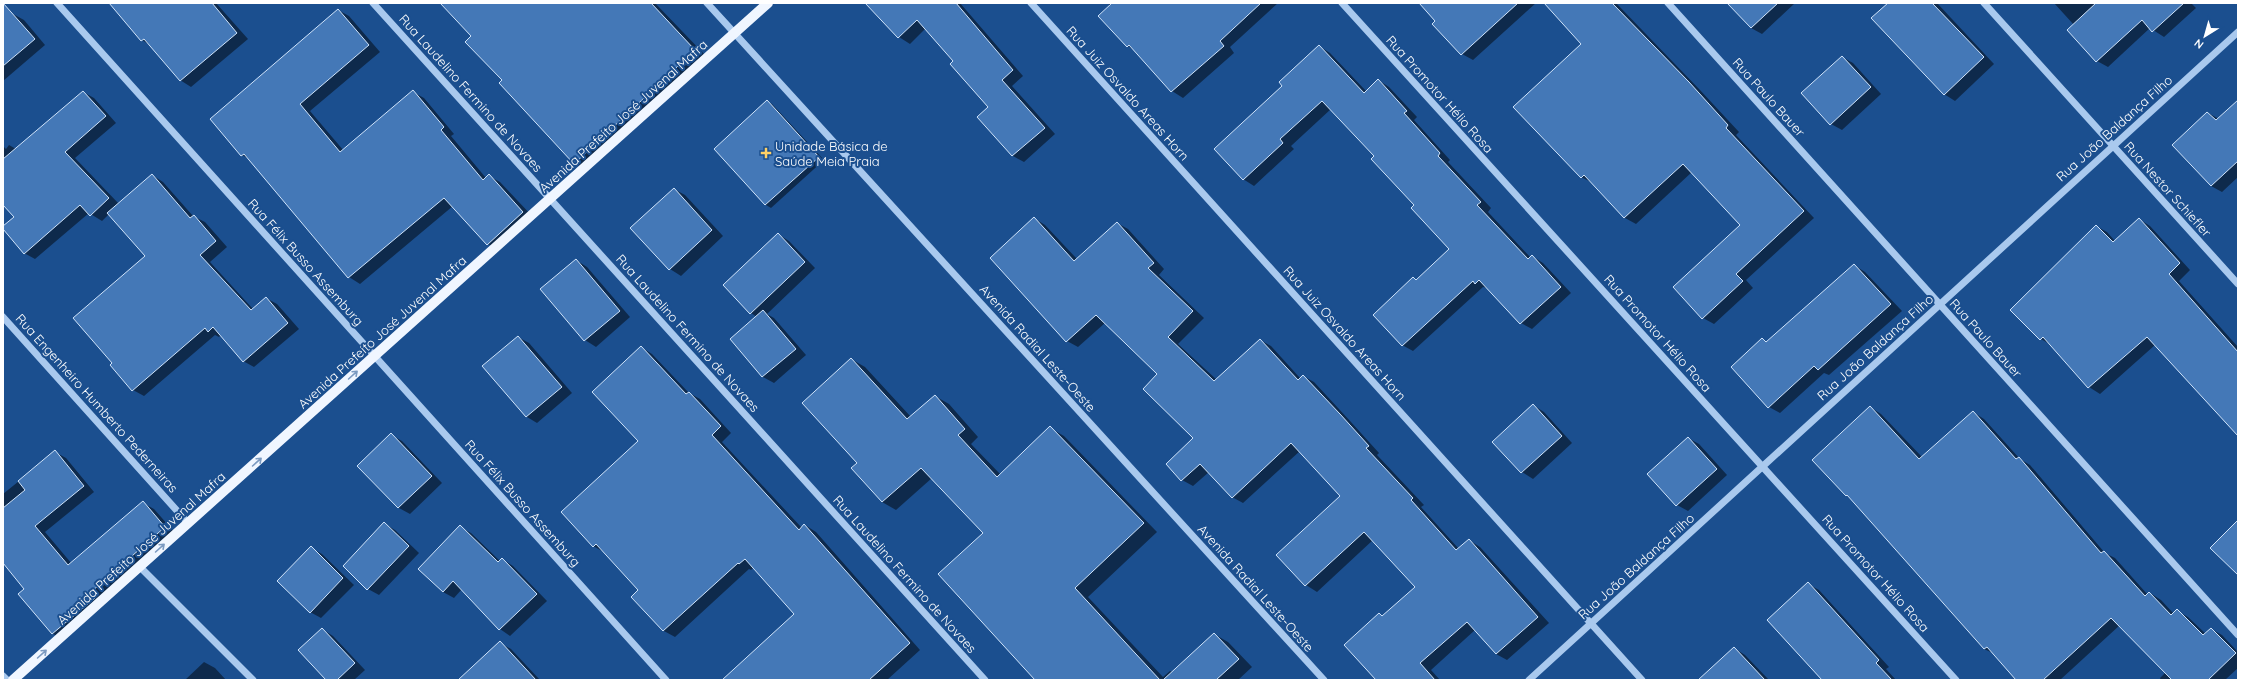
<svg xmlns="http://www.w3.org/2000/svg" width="2241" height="683" viewBox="0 0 2241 683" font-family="Quicksand,sans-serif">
<rect width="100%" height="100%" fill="#1b4f8f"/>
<g fill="#0007">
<polygon points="114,3 216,3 248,39 191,87 180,80 151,46 142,40 112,5"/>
<polygon points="441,3 655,3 706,56 585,169 574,163 503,80 472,36"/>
<polygon points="866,3 960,3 1023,76 1012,86 1055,134 1024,162 1013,156 979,117 990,107 926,28 910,44 899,37"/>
<polygon points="1108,3 1278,3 1230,47 1234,53 1183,98 1172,91 1136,51 1128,46 1099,16 1110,6"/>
<polygon points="1420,3 1536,3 1473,60 1462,54 1437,21"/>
<polygon points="1545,3 1619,3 1617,4 1700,90 1739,132 1736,135 1814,218 1746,280 1753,288 1714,324 1703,318 1742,225 1692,172 1636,224 1625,218 1593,183 1581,177 1582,44"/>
<polygon points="1729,3 1795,3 1762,34 1751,28"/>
<polygon points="1889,3 1937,3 1994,64 1955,101 1944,94"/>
<polygon points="2054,3 2191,3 2196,8 2164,37 2150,28 2108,67 2097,61 2074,25"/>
<polygon points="338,10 349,16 380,52 310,111 344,151 413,92 424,98 454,134 451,136 486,178 489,176 500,182 534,218 499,250 488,244 453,206 360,284 349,277 249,159 242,155"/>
<polygon points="13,14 24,20 45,45 3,81 3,22"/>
<polygon points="1319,46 1330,53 1366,91 1378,80 1389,87 1417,117 1414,120 1450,160 1448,162 1491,208 1488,212 1531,258 1532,256 1543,263 1571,293 1532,329 1521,323 1488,288 1483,287 1413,351 1402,345 1413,278 1417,280 1451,249 1376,156 1331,109 1291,146 1294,149 1254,186 1243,179 1283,86"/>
<polygon points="1842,57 1853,63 1881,94 1842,130 1831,124"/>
<polygon points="83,92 94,98 116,123 75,158 119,204 152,175 163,182 193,216 205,222 227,247 210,262 253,309 266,298 277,304 299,329 254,367 243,361 221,335 219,337 215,335 144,396 133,390 114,363 146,256 109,214 102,221 89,213 35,259 24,253 3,228 15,217 3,203 3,146 6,149 9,145 16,149"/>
<polygon points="767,101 772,104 824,160 771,208 766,205 715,149"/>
<polygon points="2238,102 2238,177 2222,192 2211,186 2208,113 2219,119"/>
<polygon points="674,189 685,195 723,236 681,276 670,269"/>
<polygon points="1034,218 1045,225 1077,259 1117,223 1128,229 1164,269 1159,275 1204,318 1178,344 1217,380 1260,340 1271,346 1300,378 1303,376 1314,382 1351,422 1379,453 1377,455 1424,505 1421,507 1459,549 1469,540 1480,547 1549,623 1507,660 1496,654 1475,630 1431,670 1440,680 1378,680 1383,617 1417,587 1373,540 1317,592 1306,585 1277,555 1342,496 1300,451 1243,503 1232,497 1209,472 1193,486 1182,480 1195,438 1158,374 1105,323 1078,347 1067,341"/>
<polygon points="2139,219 2150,226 2190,270 2179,281 2238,347 2238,430 2155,345 2100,394 2089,387 2051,345 2041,339 2096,226 2107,232 2115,241"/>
<polygon points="778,234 789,241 815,268 767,314 774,318 806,355 774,383 763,377 731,339 757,317 751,313"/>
<polygon points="576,260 587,267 630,317 596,347 585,340 542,289"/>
<polygon points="1854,265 1865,272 1902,311 1829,375 1824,373 1780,413 1769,407 1762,339 1767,342"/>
<polygon points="518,337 529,343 572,393 537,423 527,417"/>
<polygon points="641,347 652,354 689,393 700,399 731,433 722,442 802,528 805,525 816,532 920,650 887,680 723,680 796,614 754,567 751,570 749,569 675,637 664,631 632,597 640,590 604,552 593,546 639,441"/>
<polygon points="851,359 865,367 911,417 935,396 949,404 978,437 971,444 1001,475 1050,428 1064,436 1157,532 1088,597 1163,677 1170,671 1172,672 1214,634 1228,642 1252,667 1238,680 1037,680 985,533 932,478 896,510 882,502 859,463"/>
<polygon points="1533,405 1544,412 1572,443 1533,479 1522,472 1494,442"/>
<polygon points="1870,407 1881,414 1922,457 1973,412 1984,419 2020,459 2030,465 2105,553 2115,558 2148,595 2150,593 2161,600 2174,614 2177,611 2188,617 2206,634 2211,629 2222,635 2238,652 2238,668 2225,680 2161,680 2160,678 2166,672 2120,625 2060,680 2017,680 1995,654 1984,649 1851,499 1813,460"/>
<polygon points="391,435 402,441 442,483 410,514 399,508 358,466"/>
<polygon points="1688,438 1699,444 1727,475 1688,511 1677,505"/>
<polygon points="55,452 66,458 94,492 45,532 72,564 143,503 154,509 176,534 101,599 105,604 63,640 52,633 26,589 3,562 3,494"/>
<polygon points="385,524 395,530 419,553 379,595 368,589"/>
<polygon points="460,527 471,533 500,561 502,559 513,566 547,601 510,636 500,629 462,589 454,598 443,592"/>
<polygon points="311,548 322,554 354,585 321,618 310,612"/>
<polygon points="1808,584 1819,590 1889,667 1886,669 1896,680 1823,680"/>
<polygon points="322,629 333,636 365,670 354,680 327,680"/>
<polygon points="500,643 511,649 540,680 466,680"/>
<polygon points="1734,648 1745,655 1769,680 1699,680"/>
<polygon points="204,662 215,668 226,680 185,680"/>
</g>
<g fill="#4478b7" stroke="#cfe3fa">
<polygon points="3,3 35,39 3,66"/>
<polygon points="109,3 212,3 237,33 180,81 144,39 141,41"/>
<polygon points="440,3 651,3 695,50 574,164 499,83 502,80 465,42 471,36"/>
<polygon points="865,3 956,3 1013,70 1002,80 1045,128 1012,156 977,117 988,107 950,64 953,61 917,20 898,38"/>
<polygon points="1112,3 1261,3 1220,41 1224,46 1171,92 1129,45 1127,47 1098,16"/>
<polygon points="1419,3 1518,3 1461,55 1432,24 1435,21"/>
<polygon points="1544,3 1612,3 1689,82 1728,125 1726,128 1804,211 1736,274 1743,281 1702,319 1673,287 1740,225 1683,164 1624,218 1584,175 1581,178 1513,107 1581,44"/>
<polygon points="1727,3 1778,3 1751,28"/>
<polygon points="1888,3 1932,3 1984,57 1944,95 1871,18"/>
<polygon points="2096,3 2184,3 2152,32 2142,20 2096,62 2067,30"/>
<polygon points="338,9 369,45 300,104 340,152 413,90 444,127 441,130 483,180 489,174 523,212 487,245 444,198 348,278 244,154 241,156 210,119"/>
<polygon points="1319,45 1364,93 1378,79 1407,111 1404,113 1440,153 1438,156 1481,202 1477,205 1528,259 1532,255 1561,287 1520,324 1479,280 1475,284 1473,281 1402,346 1373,315 1413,277 1416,280 1449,249 1411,208 1414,205 1371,159 1374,156 1322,101 1280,139 1283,143 1243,180 1214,149 1282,86 1279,82"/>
<polygon points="1842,56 1871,87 1830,125 1801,93"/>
<polygon points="83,91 106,116 65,152 109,198 90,216 80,205 24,254 3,229 3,226 14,217 3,205 3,159"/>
<polygon points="767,100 819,157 765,205 714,149"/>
<polygon points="2238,100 2238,161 2211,186 2172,145 2207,112 2216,120"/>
<polygon points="152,174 190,218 194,215 216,241 200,255 251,310 266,297 288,323 243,362 213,327 208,332 205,328 132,391 110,365 112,363 73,318 145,256 107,213"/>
<polygon points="674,188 712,230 669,270 630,228"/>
<polygon points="1034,217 1074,261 1117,222 1154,263 1148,268 1193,311 1168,337 1214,381 1260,339 1298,380 1303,375 1340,414 1369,446 1366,448 1413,498 1411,500 1456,550 1469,539 1538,617 1496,654 1467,622 1420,663 1435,680 1376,680 1344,645 1379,613 1382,616 1415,587 1364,532 1305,586 1276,555 1340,496 1291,443 1232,498 1200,464 1181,481 1166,464 1193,438 1143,389 1157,374 1096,315 1066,342 990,258"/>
<polygon points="2139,218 2180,263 2169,274 2238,352 2238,436 2147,337 2088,388 2043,337 2040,340 2010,310 2096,225 2113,242"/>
<polygon points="778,233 805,262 750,314 723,285"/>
<polygon points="576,259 620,311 584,341 540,289"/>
<polygon points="1854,264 1891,304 1818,370 1814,366 1768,408 1731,367 1762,338 1766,342"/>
<polygon points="763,310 796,349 762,377 730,339"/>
<polygon points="518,336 562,387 526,417 482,366"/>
<polygon points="641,346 686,394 689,392 721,426 712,435 799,530 804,524 910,643 869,680 722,680 794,614 745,559 739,564 738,563 663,631 631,597 638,590 596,544 593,547 561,512 638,441 592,392"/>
<polygon points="851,358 907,419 935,395 965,429 958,435 997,477 1050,426 1144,523 1075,588 1160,680 1035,680 938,574 983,533 921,468 882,502 851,468 857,463 802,403"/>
<polygon points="1533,404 1562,436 1521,473 1492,442"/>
<polygon points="1870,406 1919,459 1973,411 2016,459 2019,457 2101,553 2104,551 2145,596 2149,592 2171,615 2177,609 2203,635 2211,628 2236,653 2208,680 2172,680 2111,618 2043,680 2016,680 1987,647 1984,649 1847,495 1846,496 1812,460"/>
<polygon points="391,433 432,476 398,508 357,466"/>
<polygon points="1688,437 1717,469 1676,506 1647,474"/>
<polygon points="55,450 84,486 35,526 68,565 143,501 165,527 91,592 95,598 52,634 18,594 24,589 3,563 3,508 25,490 18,481"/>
<polygon points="2238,520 2238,575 2210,548"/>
<polygon points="384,522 409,546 367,590 343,566"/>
<polygon points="460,525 498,562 502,558 537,594 499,630 453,581 443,592 418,569"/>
<polygon points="311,546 343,578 310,613 277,581"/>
<polygon points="1808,582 1879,660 1876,663 1892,680 1822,680 1767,620"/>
<polygon points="322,628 355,663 337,680 326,680 298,650"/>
<polygon points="1214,633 1239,659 1216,680 1163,680"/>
<polygon points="500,641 536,680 458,680"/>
<polygon points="1734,647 1765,680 1698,680"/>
</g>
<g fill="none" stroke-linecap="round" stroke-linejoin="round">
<g stroke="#a9c9ee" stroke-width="7">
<polyline points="57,3 666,680"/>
<polyline points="373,3 985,680"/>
<polyline points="707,3 1324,680"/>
<polyline points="1031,3 1642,680"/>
<polyline points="1342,3 1956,680"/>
<polyline points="1668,3 2238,635"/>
<polyline points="1984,3 2238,284"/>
<polyline points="3,317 188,523"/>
<polyline points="139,566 253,680"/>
<polyline points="3,676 7,680"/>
<polyline points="1529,680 2238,32"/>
</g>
<polyline stroke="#f0f6ff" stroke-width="10" points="13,680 768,3"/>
</g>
<defs><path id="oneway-shaft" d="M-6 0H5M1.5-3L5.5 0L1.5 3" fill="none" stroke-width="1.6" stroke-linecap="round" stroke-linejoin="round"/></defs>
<g stroke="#7b9ac1">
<use href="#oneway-shaft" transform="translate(353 375) rotate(-42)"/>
<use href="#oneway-shaft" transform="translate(257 462) rotate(-42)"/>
<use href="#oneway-shaft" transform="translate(160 548) rotate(-42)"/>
<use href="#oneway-shaft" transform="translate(42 654) rotate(-42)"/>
</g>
<path fill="#ffd166" stroke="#1b4f8f" stroke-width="1.5" d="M764 147h4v4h4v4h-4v4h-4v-4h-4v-4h4z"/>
<g text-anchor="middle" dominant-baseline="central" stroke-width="4" stroke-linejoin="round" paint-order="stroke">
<g font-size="13" fill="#fff" stroke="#1b4f8f">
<text transform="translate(471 93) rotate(48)">Rua Laudelino Fermino de Novaes</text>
<text transform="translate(1128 93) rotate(48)">Rua Juiz Osvaldo Areas Horn</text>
<text transform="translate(1440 94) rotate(48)">Rua Promotor Hélio Rosa</text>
<text transform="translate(1769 97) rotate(48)">Rua Paulo Bauer</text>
<text transform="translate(623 116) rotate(-42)">Avenida Prefeito José Juvenal Mafra</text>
<text transform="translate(2114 128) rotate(-42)">Rua João Baldança Filho</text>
<text transform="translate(2168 189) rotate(48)">Rua Nestor Schiefler</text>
<text transform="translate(306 262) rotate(48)">Rua Félix Busso Assemburg</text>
<text transform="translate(382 332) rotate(-42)">Avenida Prefeito José Juvenal Mafra</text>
<text transform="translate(688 333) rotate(48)">Rua Laudelino Fermino de Novaes</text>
<text transform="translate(1345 333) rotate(48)">Rua Juiz Osvaldo Areas Horn</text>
<text transform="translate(1658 333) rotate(48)">Rua Promotor Hélio Rosa</text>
<text transform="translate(1986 338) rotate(48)">Rua Paulo Bauer</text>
<text transform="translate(1875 347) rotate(-42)">Rua João Baldança Filho</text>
<text transform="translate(1038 348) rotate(48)">Avenida Radial Leste-Oeste</text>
<text transform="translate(97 403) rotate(48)">Rua Engenheiro Humberto Pederneiras</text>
<text transform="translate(523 503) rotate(48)">Rua Félix Busso Assemburg</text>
<text transform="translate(141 548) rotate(-42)">Avenida Prefeito José Juvenal Mafra</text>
<text transform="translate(1636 566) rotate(-42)">Rua João Baldança Filho</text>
<text transform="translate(1876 573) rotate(48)">Rua Promotor Hélio Rosa</text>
<text transform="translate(905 574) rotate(48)">Rua Laudelino Fermino de Novaes</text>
<text transform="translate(1256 588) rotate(48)">Avenida Radial Leste-Oeste</text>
</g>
<g font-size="13" fill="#fff" stroke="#1b4f8f" text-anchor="start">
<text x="775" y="146">Unidade Básica de<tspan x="775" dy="15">Saúde Meia Praia</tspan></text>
</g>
</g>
<rect width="2241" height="683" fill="none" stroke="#ffffff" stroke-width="8"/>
<g transform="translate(2205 36) rotate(217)" stroke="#1b4f8f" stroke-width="3" paint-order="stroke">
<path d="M0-3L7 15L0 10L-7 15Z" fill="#ffffff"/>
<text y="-6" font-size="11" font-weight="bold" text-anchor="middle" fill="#ffffff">N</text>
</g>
</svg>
